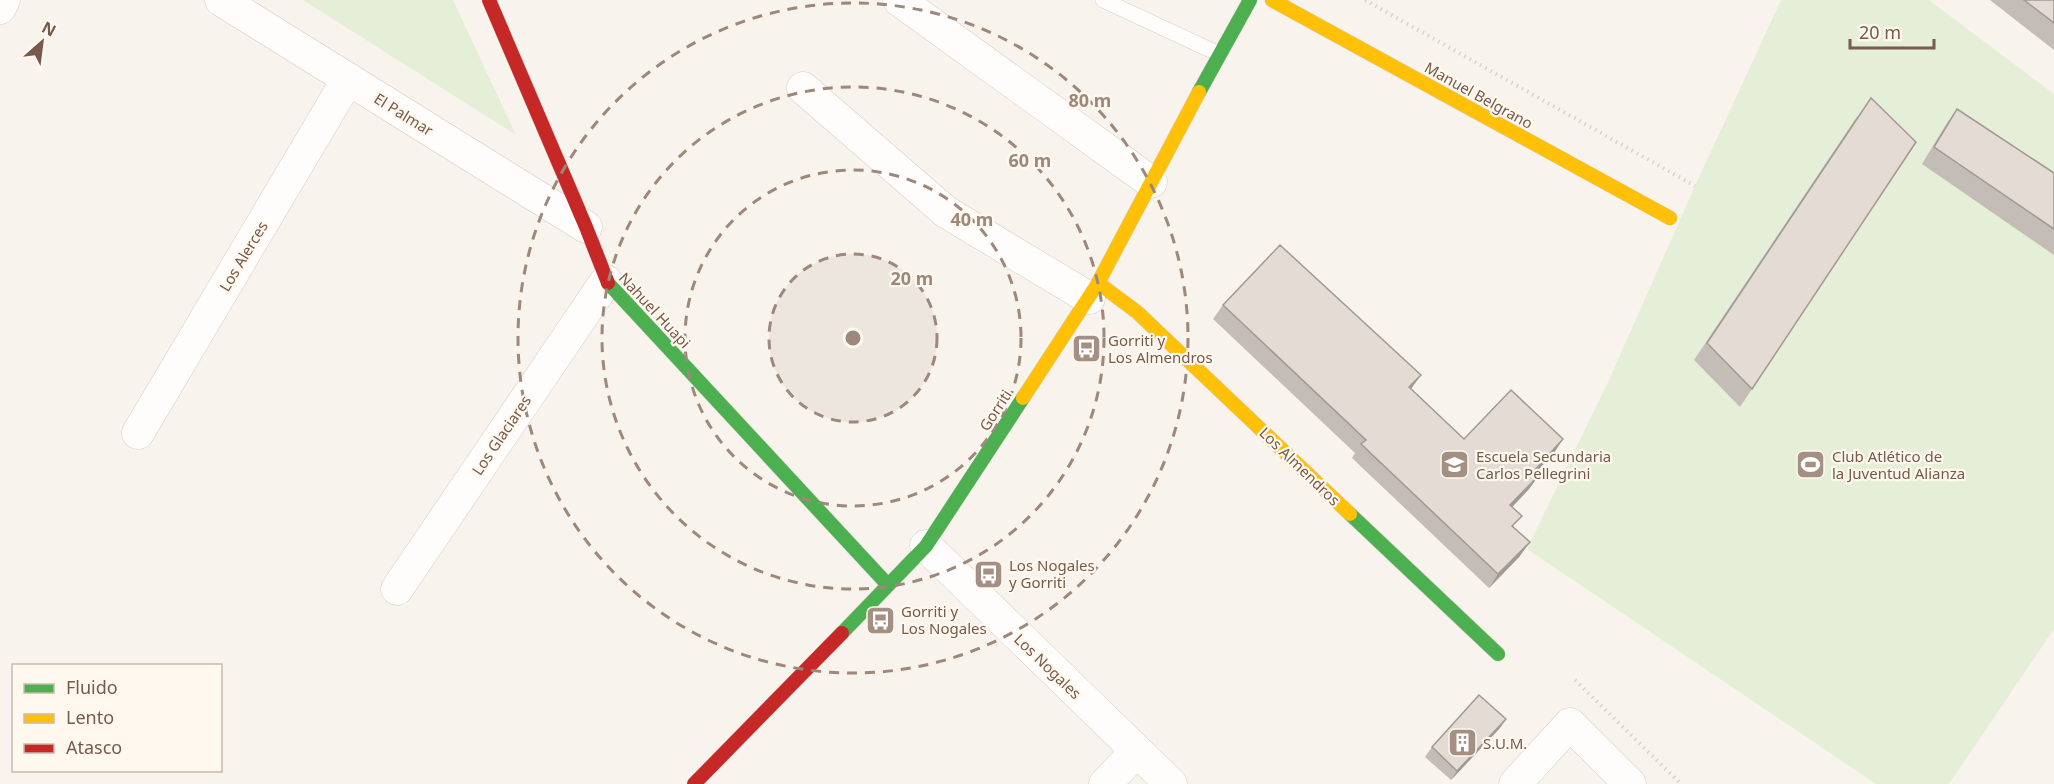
<svg xmlns="http://www.w3.org/2000/svg" width="2054" height="784" viewBox="0 0 2054 784" font-family="'Noto Sans',sans-serif">
<rect width="100%" height="100%" fill="#f8f3ec"/>
<g fill="#e5efd7">
<polygon points="303,0 453,0 516,135"/>
<polygon points="1781,0 1929,0 2054,94 2054,629 1949,784 1876,784 1527,549 1609,380 1695,186"/>
</g>
<g fill="none" stroke-linecap="round" stroke-linejoin="round">
<defs>
<polyline id="lane" points="1103,0 1219,54"/>
<g id="street">
<polyline points="221,0 586,227"/>
<polyline points="899,0 1151,182"/>
<polyline points="0,8 4,0"/>
<polyline points="803,88 946,212 1089,298"/>
<polyline points="138,433 348,79"/>
<polyline points="926,546 1171,784"/>
<polyline points="397,589 606,281"/>
<polyline points="1105,784 1136,752"/>
<polyline points="1515,784 1570,724 1630,784"/>
</g>
<g id="fast">
<polyline points="1199,92 1250,0"/>
<polyline points="608,283 887,584"/>
<polyline points="1350,514 1498,654"/>
<polyline points="842,633 926,546 1023,398"/>
</g>
<g id="slow">
<polyline points="1272,0 1670,218"/>
<polyline points="1098,283 1137,312 1350,514"/>
<polyline points="1023,398 1098,283 1199,92"/>
</g>
<g id="jam">
<polyline points="489,0 586,227 608,283"/>
<polyline points="694,784 842,633"/>
</g>
</defs>
<use href="#lane" stroke="#d6cfc8" stroke-width="16"/>
<use href="#street" stroke="#d6cfc8" stroke-width="33"/>
<use href="#fast" stroke="#d7cfc8" stroke-width="15"/>
<use href="#slow" stroke="#d7cfc8" stroke-width="15"/>
<use href="#jam" stroke="#d7cfc8" stroke-width="15"/>
<g stroke="#dad2ce" stroke-width="4" stroke-dasharray="1.5 4.5" stroke-linecap="butt">
<polyline points="1365,0 1695,186"/>
<polyline points="1575,680 1681,784"/>
</g>
<use href="#lane" stroke="#fefdfc" stroke-width="15"/>
<use href="#street" stroke="#fefdfc" stroke-width="32"/>
<use href="#fast" stroke="#4caf50" stroke-width="14"/>
<use href="#slow" stroke="#ffc107" stroke-width="14"/>
<use href="#jam" stroke="#c62828" stroke-width="14"/>
</g>
<g fill="#c4bcb6">
<polygon points="1990,0 2054,0 2054,50"/>
<polygon points="1957,109 2054,173 2054,255 1922,164 1945,126"/>
<polygon points="1858,115 1752,389 1740,407 1694,360"/>
<polygon points="1223,305 1411,389 1464,439 1554,453 1536,472 1539,475 1529,489 1512,507 1514,528 1520,556 1489,588 1352,458 1355,453 1213,319"/>
<polygon points="1500,728 1451,780 1425,757 1432,747"/>
</g>
<g fill="#a09994">
<polygon points="1421,375 1411,389 1409,387"/>
<polygon points="1563,439 1554,453 1525,484 1534,471"/>
<polygon points="1539,475 1529,489 1501,519 1510,505"/>
<polygon points="1530,542 1520,556 1489,588 1498,574"/>
<polygon points="1506,719 1500,728 1451,780 1457,771"/>
</g>
<g fill="#e4dbd4" stroke="#a09994" stroke-width="1.5">
<polygon points="2024,0 2054,0 2054,23"/>
<polygon points="1871,98 1916,142 1752,389 1707,343"/>
<polygon points="1957,109 2054,173 2054,229 1934,147"/>
<polygon points="1280,245 1421,375 1409,387 1464,439 1511,390 1563,439 1534,471 1539,475 1510,505 1522,516 1512,526 1530,542 1498,574 1361,444 1366,440 1223,305"/>
<polygon points="1479,695 1506,719 1457,771 1432,747"/>
</g>
<circle cx="853" cy="338" r="84" fill="#9d887b" fill-opacity=".12"/>
<g fill="none" stroke="#9d887b" stroke-width="3" stroke-dasharray="10 8">
<circle cx="853" cy="338" r="84"/>
<circle cx="853" cy="338" r="168"/>
<circle cx="853" cy="338" r="251"/>
<circle cx="853" cy="338" r="335"/>
</g>
<defs>
<symbol id="bus-square" viewBox="-11 -11 22 22"><rect x="-9" y="-9" width="18" height="18" rx="4" fill="#a49083" stroke="#fff8ee"/><path d="M-5-6H5V4H4V6H2V4H-2V6H-4V4H-5ZM-3.5-4V0h7V-4ZM-3.5 1.2v1.5H-2V1.2ZM2 1.2v1.5H3.5V1.2Z" fill="#fff"/></symbol>
<symbol id="school-square" viewBox="-11 -11 22 22"><rect x="-9" y="-9" width="18" height="18" rx="4" fill="#a49083" stroke="#fff8ee"/><path d="M0-5L7-2L0 1L-7-2ZM-4 1L0 2.5L4 1V4Q0 6-4 4Z" fill="#fff"/></symbol>
<symbol id="stadium-square" viewBox="-11 -11 22 22"><rect x="-9" y="-9" width="18" height="18" rx="4" fill="#a49083" stroke="#fff8ee"/><path d="M0-5a6.5 5 0 1 0 0 10a6.5 5 0 1 0 0-10ZM-3.5-1.8h7v3.6h-7Z" fill="#fff"/></symbol>
<symbol id="building-square" viewBox="-11 -11 22 22"><rect x="-9" y="-9" width="18" height="18" rx="4" fill="#a49083" stroke="#fff8ee"/><path d="M-4-6H4V6H1V3H-1V6H-4ZM-2.5-4.3h1.7v1.8h-1.7ZM.8-4.3h1.7v1.8H.8ZM-2.5-1h1.7V.8h-1.7ZM.8-1h1.7V.8H.8Z" fill="#fff"/></symbol>
</defs>
<g fill-rule="evenodd">
<use href="#bus-square" x="1070" y="332" width="33" height="33"/>
<use href="#school-square" x="1438" y="448" width="33" height="33"/>
<use href="#stadium-square" x="1794" y="448" width="33" height="33"/>
<use href="#bus-square" x="972" y="558" width="33" height="33"/>
<use href="#bus-square" x="864" y="604" width="33" height="33"/>
<use href="#building-square" x="1446" y="726" width="33" height="33"/>
</g>
<g text-anchor="middle" dominant-baseline="central" stroke-width="4.5" stroke-linejoin="round" paint-order="stroke">
<g font-size="15" fill="#775a4b" stroke="#fff8ee">
<text transform="translate(1479 95) rotate(29)">Manuel Belgrano</text>
<text transform="translate(404 114) rotate(32)">El Palmar</text>
<text transform="translate(243 256) rotate(-59)">Los Alerces</text>
<text transform="translate(655 310) rotate(47)">Nahuel Huapi</text>
<text transform="translate(995 410) rotate(-57)">Gorriti</text>
<text transform="translate(501 435) rotate(-56)">Los Glaciares</text>
<text transform="translate(1300 466) rotate(44)">Los Almendros</text>
<text transform="translate(1048 666) rotate(44)">Los Nogales</text>
</g>
<g font-size="15" fill="#775a4b" stroke="#fff8ee" text-anchor="start">
<text x="1108" y="340">Gorriti y<tspan x="1108" dy="17">Los Almendros</tspan></text>
<text x="1476" y="456">Escuela Secundaria<tspan x="1476" dy="17">Carlos Pellegrini</tspan></text>
<text x="1832" y="456">Club Atlético de<tspan x="1832" dy="17">la Juventud Alianza</tspan></text>
<text x="1009" y="565">Los Nogales<tspan x="1009" dy="17">y Gorriti</tspan></text>
<text x="901" y="611">Gorriti y<tspan x="901" dy="17">Los Nogales</tspan></text>
<text x="1483" y="743">S.U.M.</text>
</g>
</g>
<circle cx="853" cy="338" r="9" fill="#9d887b" stroke="#fff8ee" stroke-width="3"/>
<g font-size="18" text-anchor="middle" font-weight="bold" fill="#9d887b" stroke="#fff8ee" stroke-width="4.5" stroke-linejoin="round" paint-order="stroke">
<text x="1090" y="107">80 m</text>
<text x="1030" y="167">60 m</text>
<text x="972" y="226">40 m</text>
<text x="912" y="285">20 m</text>
</g>
<rect x="12" y="664" width="210" height="108" fill="#fff8ee" stroke="#c9b9ad" stroke-width="1.5"/>
<rect x="24" y="684" width="30" height="9" fill="#4caf50" stroke="#c9b9ad" stroke-width="1.5"/>
<text x="66" y="694" font-size="18" fill="#775a4b">Fluido</text>
<rect x="24" y="714" width="30" height="9" fill="#ffc107" stroke="#c9b9ad" stroke-width="1.5"/>
<text x="66" y="724" font-size="18" fill="#775a4b">Lento</text>
<rect x="24" y="744" width="30" height="9" fill="#c62828" stroke="#c9b9ad" stroke-width="1.5"/>
<text x="66" y="754" font-size="18" fill="#775a4b">Atasco</text>
<g transform="translate(42 42) rotate(28)" stroke="#fff8ee" stroke-width="4.5" paint-order="stroke">
<path d="M0-4.5L10 22L0 15L-10 22Z" fill="#775a4b"/>
<text y="-9" font-size="16" font-weight="bold" text-anchor="middle" fill="#775a4b">N</text>
</g>
<path d="M1850 39v9h84v-9" fill="none" stroke="#775a4b" stroke-width="3"/>
<text x="1859" y="39" font-size="18" fill="#775a4b" stroke="#fff8ee" stroke-width="4.5" paint-order="stroke">20 m</text>
</svg>
